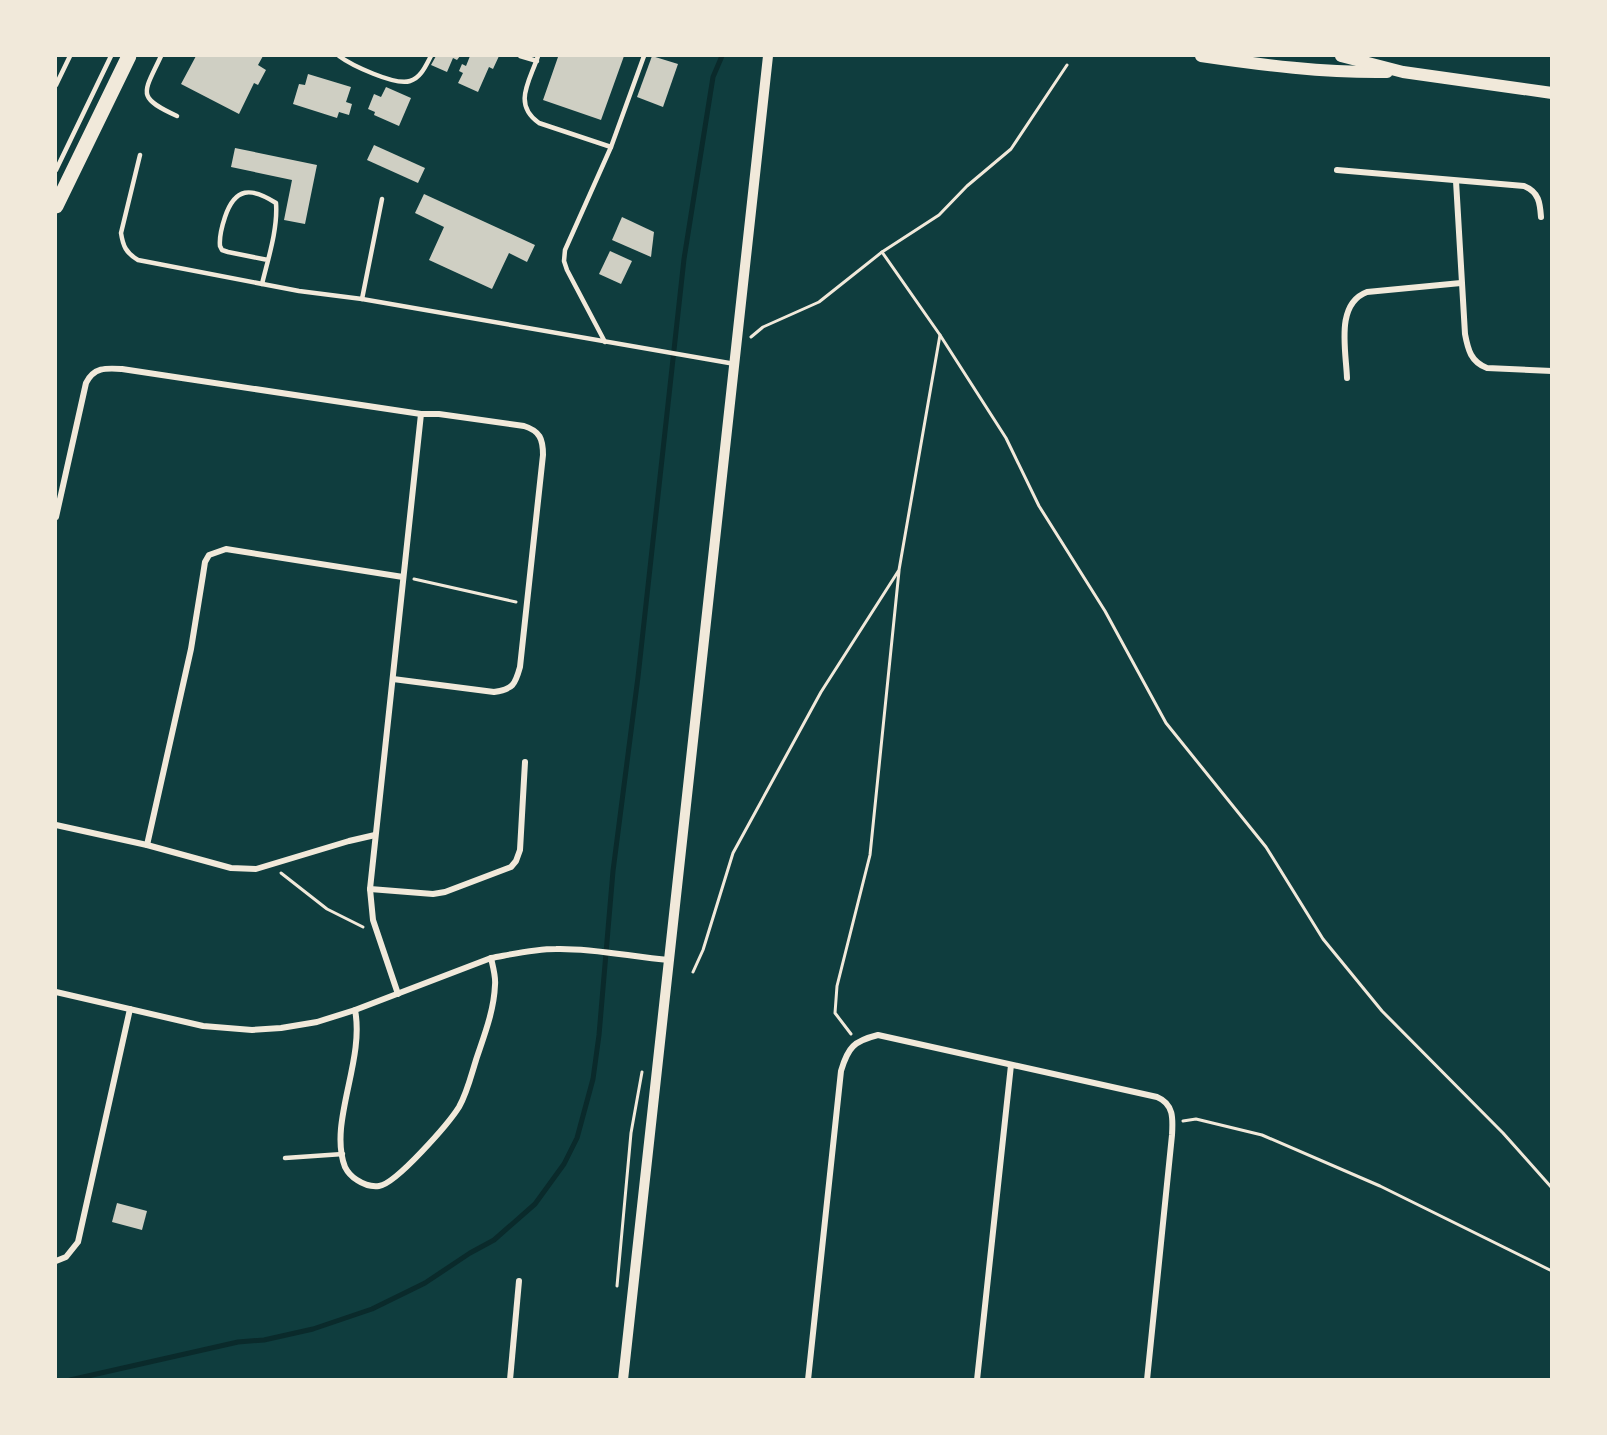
<svg xmlns="http://www.w3.org/2000/svg" width="1607" height="1435" viewBox="0 0 1607 1435" font-family="'Noto Serif',serif">
<rect width="100%" height="100%" fill="#0f3d3e"/>
<g fill="none" stroke-linecap="round" stroke-linejoin="round">
<polyline stroke="#0a2a2b" stroke-width="5" points="70,1380 238,1342 264,1340 313,1329 372,1309 425,1283 470,1253 494,1240 535,1204 564,1164 577,1138 593,1079 599,1035 613,871 638,677 684,259 713,77 722,56"/>
</g>
<g fill="#cfcfc3">
<polygon points="196,56 263,56 258,65 266,70 258,85 254,83 239,114 181,84"/>
<polygon points="436,56 460,56 457,60 453,58 447,72 431,65"/>
<polygon points="470,56 499,56 493,69 489,67 478,92 458,83 463,73 459,71 462,64 466,66"/>
<polygon points="554,56 624,56 601,120 543,100 558,57"/>
<polygon points="652,56 678,64 663,107 637,97"/>
<polygon points="308,74 351,87 346,102 352,104 349,115 339,112 337,118 293,104 299,84 305,85"/>
<polygon points="386,87 411,98 399,126 374,115 375,112 368,109 374,94 381,97"/>
<polygon points="374,145 425,168 418,183 367,160"/>
<polygon points="235,148 317,165 305,224 284,220 292,180 231,167"/>
<polygon points="424,194 535,245 527,262 509,253 492,289 429,260 444,227 415,213"/>
<polygon points="622,217 654,232 651,257 612,240"/>
<polygon points="610,251 632,261 621,284 599,274"/>
<polygon points="117,1203 147,1211 142,1230 112,1222"/>
</g>
<g fill="none" stroke-linecap="round" stroke-linejoin="round">
<g stroke="#f1e9da" stroke-width="3">
<polyline points="940,335 1006,438 1039,506 1105,611 1166,723 1266,847 1323,939 1382,1011 1503,1133 1552,1188"/>
<polyline points="751,337 763,327 819,302 882,252 939,215 967,186 1011,149 1067,65"/>
<polyline points="414,579 516,602"/>
<polyline points="281,873 327,909 363,927"/>
<polyline points="693,972 703,950 733,853 821,692 899,570 940,335 882,252"/>
<polyline points="851,1034 835,1013 837,986 870,855 899,571"/>
<polyline points="1183,1121 1196,1119 1262,1135 1380,1186 1552,1271"/>
<polyline points="617,1286 631,1133 642,1072"/>
</g>
<g stroke="#f1e9da" stroke-width="4.5">
<path d="M161,56C144,93 135,97 177,116"/>
<path d="M339,56C351,65 395,86 410,81C421,78 426,65 431,56"/>
<polyline points="520,56 537,61"/>
<path d="M538,56C530,81 512,104 539,123L611,147"/>
<polyline points="56,85 70,56"/>
<path d="M140,155L121,233C123,246 126,253 138,260L299,291L362,299L735,364"/>
<polyline points="56,170 111,56"/>
<path d="M262,284C268,259 278,229 276,203C251,187 235,187 225,217C222,226 219,236 220,246L222,250L228,252L268,260"/>
<polyline points="362,299 382,199"/>
<polyline points="605,342 567,270 564,261 565,250 611,147 644,56"/>
<polyline points="285,1158 343,1154"/>
</g>
<g stroke="#f1e9da" stroke-width="6">
<path d="M1337,170L1524,186C1539,192 1540,203 1541,217"/>
<path d="M1456,181L1465,334C1468,350 1471,362 1487,368L1552,371"/>
<path d="M1347,378C1346,350 1335,304 1367,292L1461,283"/>
<path d="M56,517L86,383C94,367 106,368 122,369L421,414H439L524,426C540,431 543,439 543,455L520,667C515,685 513,689 494,692L393,679"/>
<polyline points="56,825 147,845 231,868 256,869 349,841 375,835"/>
<polyline points="147,845 191,649 203,575 205,562 209,555 226,549 403,577"/>
<polyline points="370,889 433,894 445,892 511,867 516,861 520,850 525,762"/>
<path d="M56,992L203,1026L252,1030L281,1028L317,1022L355,1010L491,958C513,954 534,949 556,949C594,948 632,957 669,960"/>
<polyline points="398,994 373,920 370,889 421,414"/>
<path d="M355,1010C365,1061 328,1123 345,1167C348,1173 352,1177 357,1180C363,1184 371,1187 379,1186C396,1184 449,1123 459,1107C467,1093 471,1076 476,1060C484,1036 494,1011 495,985C496,977 493,967 491,958"/>
<polyline points="56,1261 66,1257 78,1242 130,1009"/>
<polyline points="510,1380 519,1281"/>
<path d="M808,1380L841,1071C848,1047 854,1041 878,1035L1157,1097C1174,1104 1173,1119 1172,1135L1147,1380"/>
<polyline points="977,1380 1011,1065"/>
</g>
<polyline stroke="#f1e9da" stroke-width="10" points="623,1380 768,56"/>
<g stroke="#f1e9da" stroke-width="12">
<path d="M1201,56C1262,65 1325,73 1387,72"/>
<polyline points="1341,56 1403,72 1552,93"/>
</g>
<polyline stroke="#f1e9da" stroke-width="15" points="56,206 129,56"/>
</g>
<rect width="1607" height="1435" fill="none" stroke="#f1e9da" stroke-width="114"/>
</svg>
